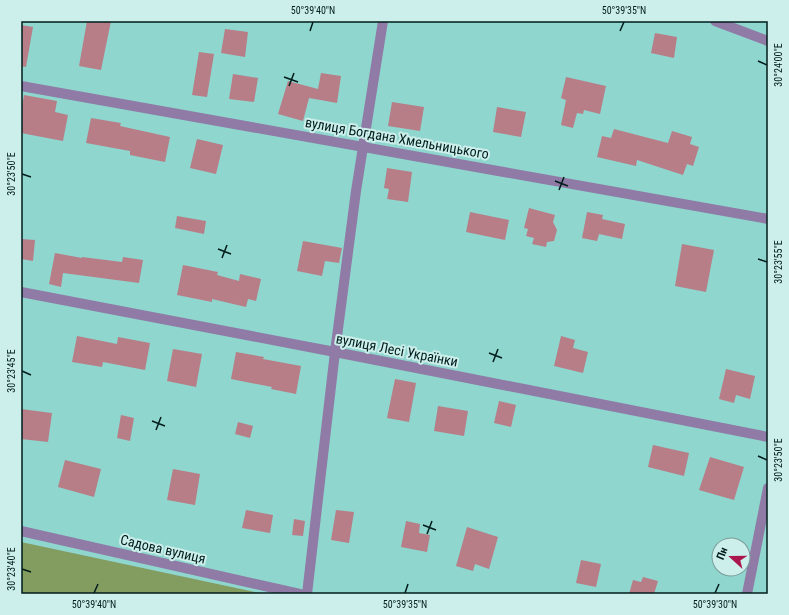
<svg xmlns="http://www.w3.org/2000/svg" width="789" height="615" viewBox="0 0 789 615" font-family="'Roboto Condensed',sans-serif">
<rect width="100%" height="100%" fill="#8fd6ce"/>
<polygon fill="#839c60" points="21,542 264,594 21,594"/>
<g fill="#b77e88">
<polygon points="87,21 111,21 101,70 79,66"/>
<polygon points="21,25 33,27 26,67 21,66"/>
<polygon points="225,29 248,32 245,57 221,53"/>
<polygon points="655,33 677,37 674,58 651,53"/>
<polygon points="199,52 214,54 207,97 192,95"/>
<polygon points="321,73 341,76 337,103 309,98 303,121 278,114 288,81 318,89"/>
<polygon points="233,74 258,78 254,102 229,99"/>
<polygon points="566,77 606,86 600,114 584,110 583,114 577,113 573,128 561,125 566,100 561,98"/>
<polygon points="24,95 57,101 55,112 68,115 63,141 21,133 21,112"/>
<polygon points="392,102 424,107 420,131 388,126"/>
<polygon points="497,107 526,112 521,137 493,132"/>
<polygon points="91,118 121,123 120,126 170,137 165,162 130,155 130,151 86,143"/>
<polygon points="614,129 668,143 672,131 692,137 690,144 699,147 693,166 687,164 683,175 637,160 636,166 597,157 602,136 611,138"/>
<polygon points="197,139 223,145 216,174 190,168"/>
<polygon points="387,168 412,172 408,202 387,199 389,189 384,188"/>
<polygon points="529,208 555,215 553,222 557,230 554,241 547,242 546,247 532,244 534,238 526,236 528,229 524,228"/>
<polygon points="470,212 509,220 505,240 466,232"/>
<polygon points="587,212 603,215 602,219 625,224 622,239 599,234 597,241 582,238"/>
<polygon points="177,216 206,221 204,234 175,228"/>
<polygon points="21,239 35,240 33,261 21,259"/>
<polygon points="303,241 342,248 339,263 325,261 322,276 297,271"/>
<polygon points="682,244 714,250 706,292 675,286"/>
<polygon points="55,253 82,258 82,257 122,262 123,257 143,260 139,283 63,273 61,287 49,284"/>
<polygon points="183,265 218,272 217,275 239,281 240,274 261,279 256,301 248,299 246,307 212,299 212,302 177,295"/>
<polygon points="77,336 117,344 118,337 150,343 145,370 103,362 102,367 72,362"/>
<polygon points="561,336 575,340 573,348 588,352 583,373 554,366"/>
<polygon points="173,349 202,354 196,387 167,381"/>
<polygon points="236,352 264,357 263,359 301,366 296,394 271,389 272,387 231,379"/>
<polygon points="726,369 755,376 750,399 736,395 734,403 719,399"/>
<polygon points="395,379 416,383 409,422 387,418"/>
<polygon points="499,401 516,405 511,427 494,423"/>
<polygon points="438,406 468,411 464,436 434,431"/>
<polygon points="21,409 52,413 48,442 21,439"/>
<polygon points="121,415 134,418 130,441 117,438"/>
<polygon points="238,422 253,426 250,438 235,434"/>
<polygon points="653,445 689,453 684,476 648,467"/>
<polygon points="710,457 744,467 734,500 699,490"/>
<polygon points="65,460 101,469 94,497 58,487"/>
<polygon points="173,469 200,474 195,505 167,500"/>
<polygon points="246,510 273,515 270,533 242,528"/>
<polygon points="336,510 354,512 349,543 331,540"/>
<polygon points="294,519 305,521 303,536 292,535"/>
<polygon points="406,521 420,524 419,533 430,535 427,552 401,547"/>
<polygon points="467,527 498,537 489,569 475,564 473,571 456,566"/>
<polygon points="581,560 601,564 596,587 576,583"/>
<polygon points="643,577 658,581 654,594 629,594 633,580 641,582"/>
</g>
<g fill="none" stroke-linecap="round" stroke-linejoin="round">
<g stroke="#8f7ba5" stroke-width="10">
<polyline points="715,21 768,41"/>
<polyline points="21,86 768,219"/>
<polyline points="21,292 335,352 768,437"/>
<polyline points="21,531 300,594"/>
<polyline points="307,594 335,352 356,191 383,21"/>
<polyline points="747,594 768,488"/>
</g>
</g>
<path fill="none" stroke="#001d1b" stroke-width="1.5" d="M310,31L313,22M620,31L624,22M758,61L767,65M284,77L298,82M289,86L294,73M22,174L31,177M555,181L568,186M559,190L564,177M218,249L231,254M222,258L227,245M758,259L767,262M489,353L502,358M493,362L498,349M22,371L31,375M152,421L165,426M156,430L161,417M758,456L767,460M423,525L436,530M427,534L432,521M22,569L31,572M94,593L98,584M405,593L408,584M715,593L719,584"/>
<g text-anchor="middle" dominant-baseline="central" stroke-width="4" stroke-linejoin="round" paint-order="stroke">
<g font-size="14" fill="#001d1b" stroke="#cdefeb">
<text transform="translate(397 138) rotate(10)">вулиця Богдана Хмельницького</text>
<text transform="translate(397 350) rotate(11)">вулиця Лесі Українки</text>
<text transform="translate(163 549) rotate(13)">Садова вулиця</text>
</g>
</g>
<rect width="789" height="615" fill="none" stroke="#cdefeb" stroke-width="44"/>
<g transform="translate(731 557) rotate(291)"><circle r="19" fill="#cdefeb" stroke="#7b9b98"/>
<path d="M0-3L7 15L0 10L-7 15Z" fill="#aa174d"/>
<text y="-6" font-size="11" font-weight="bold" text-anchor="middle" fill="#001d1b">Пн</text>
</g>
<rect x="22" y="22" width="745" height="571" fill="none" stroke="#001d1b" stroke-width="1.5"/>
<g font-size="10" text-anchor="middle" fill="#001d1b">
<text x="313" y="14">50°39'40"N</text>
<text x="624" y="14">50°39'35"N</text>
<text transform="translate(778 65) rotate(-90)" y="4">30°24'00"E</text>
<text transform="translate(11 174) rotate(-90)" y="4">30°23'50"E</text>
<text transform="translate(778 262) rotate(-90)" y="4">30°23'55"E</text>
<text transform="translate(11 371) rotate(-90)" y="4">30°23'45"E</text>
<text transform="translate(778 460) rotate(-90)" y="4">30°23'50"E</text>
<text transform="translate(11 569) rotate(-90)" y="4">30°23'40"E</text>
<text x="94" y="608">50°39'40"N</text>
<text x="405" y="608">50°39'35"N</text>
<text x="715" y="608">50°39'30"N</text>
</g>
</svg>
